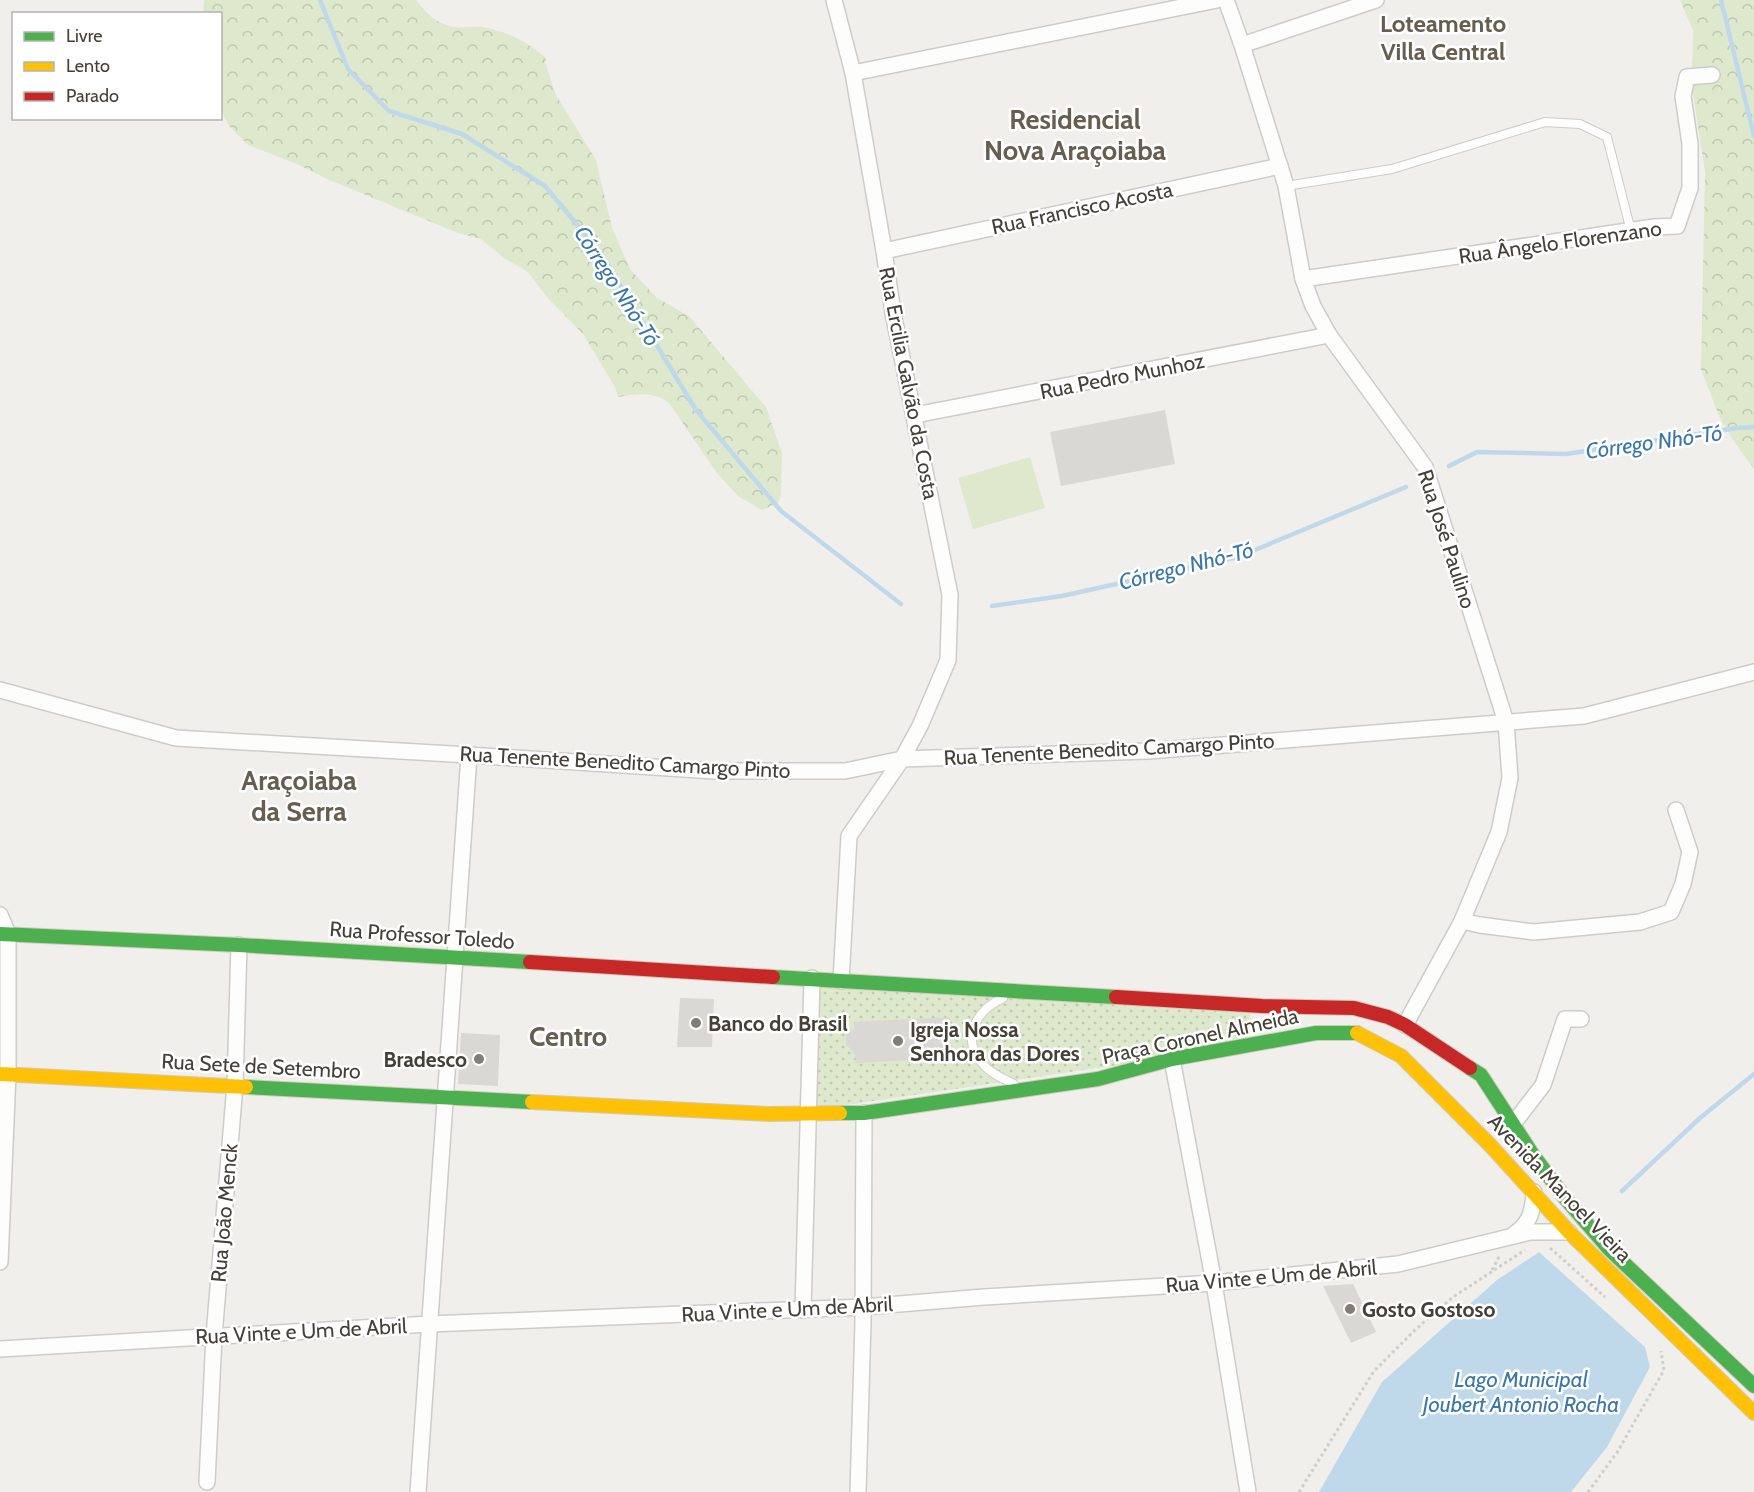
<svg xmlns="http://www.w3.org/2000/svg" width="1754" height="1492" viewBox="0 0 1754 1492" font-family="Cabin,sans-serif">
<defs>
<pattern id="forest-crowns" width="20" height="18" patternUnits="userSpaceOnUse" patternTransform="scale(1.5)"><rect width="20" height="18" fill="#dde8cd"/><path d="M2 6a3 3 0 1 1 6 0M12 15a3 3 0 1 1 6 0" fill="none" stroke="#bfc8b1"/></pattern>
<pattern id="park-dots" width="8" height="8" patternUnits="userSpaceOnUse" patternTransform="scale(1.5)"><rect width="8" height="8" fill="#dde8cd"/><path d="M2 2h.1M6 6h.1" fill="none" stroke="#bfc8b1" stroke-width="1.8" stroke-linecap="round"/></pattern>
</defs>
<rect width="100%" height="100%" fill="#f1efeb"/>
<polygon fill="#dde8cd" points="1030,457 1045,508 973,529 958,478"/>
<g fill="url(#forest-crowns)">
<path d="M204,0H416C426,13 436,24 454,27C463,28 473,26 482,27C509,32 526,41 546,58L545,62L556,95L596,160L612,228L630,269L657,298L689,316L766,407L782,453L781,494L778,503L762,510L738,496L717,473L669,403C654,391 636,394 618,397L615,387L583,334L546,296L528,272L504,258L481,239L458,233L327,179L299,165L248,145L229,126L221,110L220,14L203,13Z"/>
<polygon points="1680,0 1754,0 1754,469 1733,440 1719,416 1701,369 1705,172 1692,87 1693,30"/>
</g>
<polygon fill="url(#park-dots)" points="816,982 1250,1013 1251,1025 1242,1037 1159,1059 812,1110"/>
<polygon fill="#c0d9ea" points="1539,1252 1645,1347 1650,1367 1607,1447 1571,1492 1319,1492 1382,1382 1497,1280"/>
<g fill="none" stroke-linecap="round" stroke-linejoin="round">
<g stroke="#c0d9ea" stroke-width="4.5">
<polyline points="320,0 348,69 389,111 462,134 545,186 602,255 696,410 781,511 901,604"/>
<polyline points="1721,0 1754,136"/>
<polyline points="1449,466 1477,452 1566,454 1737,428 1754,427"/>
<polyline points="992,606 1062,596 1238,557 1406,487"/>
<polyline points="1622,1191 1700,1118 1754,1074"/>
</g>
</g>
<g fill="#dad8d4">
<polygon points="1165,410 1175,464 1061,486 1050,432"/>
<polygon points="680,998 714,999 712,1047 677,1047"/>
<polygon points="950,1017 952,1058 856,1063 855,1054 846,1044 846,1035 854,1029 854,1022"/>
<polygon points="461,1033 500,1035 498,1086 458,1084"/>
<polygon points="1353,1284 1376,1332 1351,1343 1323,1286"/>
</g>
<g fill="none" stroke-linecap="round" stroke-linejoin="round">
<defs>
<g id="lane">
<polyline points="1286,186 1392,169 1545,122 1580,124 1607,137 1631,231"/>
<path d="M1003,998C977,1010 960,1037 982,1063C990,1073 1002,1078 1014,1084"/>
</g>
<g id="street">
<polyline points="834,0 853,73 884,251 893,313 950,595 948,660 920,726 902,759 849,836 841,981"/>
<polyline points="1226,0 1242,45 1286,186 1303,279 1313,306 1329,335 1425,467 1506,722 1510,778 1499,832 1462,921 1405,1025"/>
<polyline points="1242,45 1376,0"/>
<polyline points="853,73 1217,0"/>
<polyline points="884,251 1280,166"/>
<polyline points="1303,279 1654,227 1677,226 1690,188 1690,144 1683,96 1687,77 1712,75"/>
<polyline points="915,415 1329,335"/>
<polyline points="0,690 176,738 469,755 714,771 845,771 902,759 1149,751 1584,716 1754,672"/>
<polyline points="0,915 8,934 8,1074 0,1262"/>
<polyline points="1462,921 1480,925 1534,932 1640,922 1671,912 1683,884 1690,852 1676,810"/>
<polyline points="1172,1059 1214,1283 1248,1492"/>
<polyline points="1513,1124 1543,1085 1565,1019 1581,1019"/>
<path d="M1513,1235C1530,1224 1533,1211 1534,1192"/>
<polyline points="803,1310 812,978"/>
<polyline points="0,1349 429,1324 863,1307 984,1297 1214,1283 1398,1264 1530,1232 1569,1232"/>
<polyline points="207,1482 214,1336 235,1085 239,945"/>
<polyline points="418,1492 469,755"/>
<polyline points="858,1492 863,1323 864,1113"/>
</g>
<g id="fast">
<polyline points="0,934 239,945 530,962"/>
<polyline points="773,977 1116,997"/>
<polyline points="1470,1068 1481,1075 1533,1155 1565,1198 1609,1249 1754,1386"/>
<polyline points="246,1087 532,1102"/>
<polyline points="840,1113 864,1113 1098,1079 1172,1059 1316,1033 1357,1033"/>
</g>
<g id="slow">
<polyline points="1357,1033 1401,1056 1490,1145 1569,1232 1754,1413"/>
<polyline points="0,1074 246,1087"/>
<polyline points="532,1102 768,1114 840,1113"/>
</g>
<g id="jam">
<polyline points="530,962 773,977"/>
<polyline points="1116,997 1262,1006 1354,1008 1388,1017 1405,1025 1470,1068"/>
</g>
</defs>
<use href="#lane" stroke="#ceccc9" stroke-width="10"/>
<use href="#street" stroke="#ceccc9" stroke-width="18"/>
<use href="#fast" stroke="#d1cbbb" stroke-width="16"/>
<use href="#slow" stroke="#d1cbbb" stroke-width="16"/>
<use href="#jam" stroke="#d1cbbb" stroke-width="16"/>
<g stroke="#d1cfca" stroke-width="3" stroke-dasharray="3 3" stroke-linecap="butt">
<polyline points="1550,1248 1605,1297"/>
<polyline points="1492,1270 1500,1255"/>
<polyline points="1299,1492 1374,1371 1415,1330 1453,1297 1525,1250"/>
<polyline points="1588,1492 1618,1451 1664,1370 1661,1351"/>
</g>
<use href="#lane" stroke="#fdfdfc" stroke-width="8"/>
<use href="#street" stroke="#fdfdfc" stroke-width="15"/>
<use href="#fast" stroke="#4caf50" stroke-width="14"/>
<use href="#slow" stroke="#ffc107" stroke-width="14"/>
<use href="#jam" stroke="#c62828" stroke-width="14"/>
</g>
<g fill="#817d77" stroke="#fff" stroke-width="2">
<circle cx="696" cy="1023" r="6"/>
<circle cx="898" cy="1041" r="6"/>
<circle cx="479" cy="1059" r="6"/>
<circle cx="1350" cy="1309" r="6"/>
</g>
<g text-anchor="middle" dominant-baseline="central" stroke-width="5" stroke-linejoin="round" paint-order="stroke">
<g font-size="21" fill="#454038" stroke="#fff">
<text transform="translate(1082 208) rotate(-12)">Rua Francisco Acosta</text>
<text transform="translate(1560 242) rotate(-8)">Rua Ângelo Florenzano</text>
<text transform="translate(1122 376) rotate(-11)">Rua Pedro Munhoz</text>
<text transform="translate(909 383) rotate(79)">Rua Ercilia Galvão da Costa</text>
<text transform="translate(1447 539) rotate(72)">Rua José Paulino</text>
<text transform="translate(1109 749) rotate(-3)">Rua Tenente Benedito Camargo Pinto</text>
<text transform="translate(625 762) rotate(3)">Rua Tenente Benedito Camargo Pinto</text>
<text transform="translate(422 935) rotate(4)">Rua Professor Toledo</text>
<text transform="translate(1200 1036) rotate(-12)">Praça Coronel Almeida</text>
<text transform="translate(261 1066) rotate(3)">Rua Sete de Setembro</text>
<text transform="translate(1560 1188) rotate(46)">Avenida Manoel Vieira</text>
<text transform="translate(224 1213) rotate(-85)">Rua João Menck</text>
<text transform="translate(1271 1276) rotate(-5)">Rua Vinte e Um de Abril</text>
<text transform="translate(787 1309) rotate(-3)">Rua Vinte e Um de Abril</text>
<text transform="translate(301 1331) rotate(-3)">Rua Vinte e Um de Abril</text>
</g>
<g font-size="21" font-weight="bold" fill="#454038" stroke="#fff" text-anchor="start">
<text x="708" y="1023">Banco do Brasil</text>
<text x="910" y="1029">Igreja Nossa<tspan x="910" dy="24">Senhora das Dores</tspan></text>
<text x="467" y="1059" text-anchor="end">Bradesco</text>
<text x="1362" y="1309">Gosto Gostoso</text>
</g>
<g font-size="22" font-style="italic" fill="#3b77a7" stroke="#fff">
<text transform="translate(617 286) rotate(57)">Córrego Nhó-Tó</text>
<text transform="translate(1654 442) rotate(-8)">Córrego Nhó-Tó</text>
<text transform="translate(1186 566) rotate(-14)">Córrego Nhó-Tó</text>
<text x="1521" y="1379">Lago Municipal<tspan x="1521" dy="25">Joubert Antonio Rocha</tspan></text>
</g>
<g font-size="24" font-weight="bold" fill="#675e50" stroke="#fff">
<text x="1443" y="23">Loteamento<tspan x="1443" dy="28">Villa Central</tspan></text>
</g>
<g font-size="27" font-weight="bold" fill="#675e50" stroke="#fff">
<text x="1075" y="119">Residencial<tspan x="1075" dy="31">Nova Araçoiaba</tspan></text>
<text x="299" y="780">Araçoiaba<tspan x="299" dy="31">da Serra</tspan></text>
<text x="568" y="1036">Centro</text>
</g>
</g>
<rect x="12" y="12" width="210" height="108" fill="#ffffff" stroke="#b5b3af" stroke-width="1.5"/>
<rect x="24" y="32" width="30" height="9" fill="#4caf50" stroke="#b5b3af" stroke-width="1.5"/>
<text x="66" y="42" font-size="18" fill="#454038">Livre</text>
<rect x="24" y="62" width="30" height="9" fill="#ffc107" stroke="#b5b3af" stroke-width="1.5"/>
<text x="66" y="72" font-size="18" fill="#454038">Lento</text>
<rect x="24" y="92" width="30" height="9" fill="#c62828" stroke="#b5b3af" stroke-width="1.5"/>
<text x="66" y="102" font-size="18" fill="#454038">Parado</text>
</svg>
